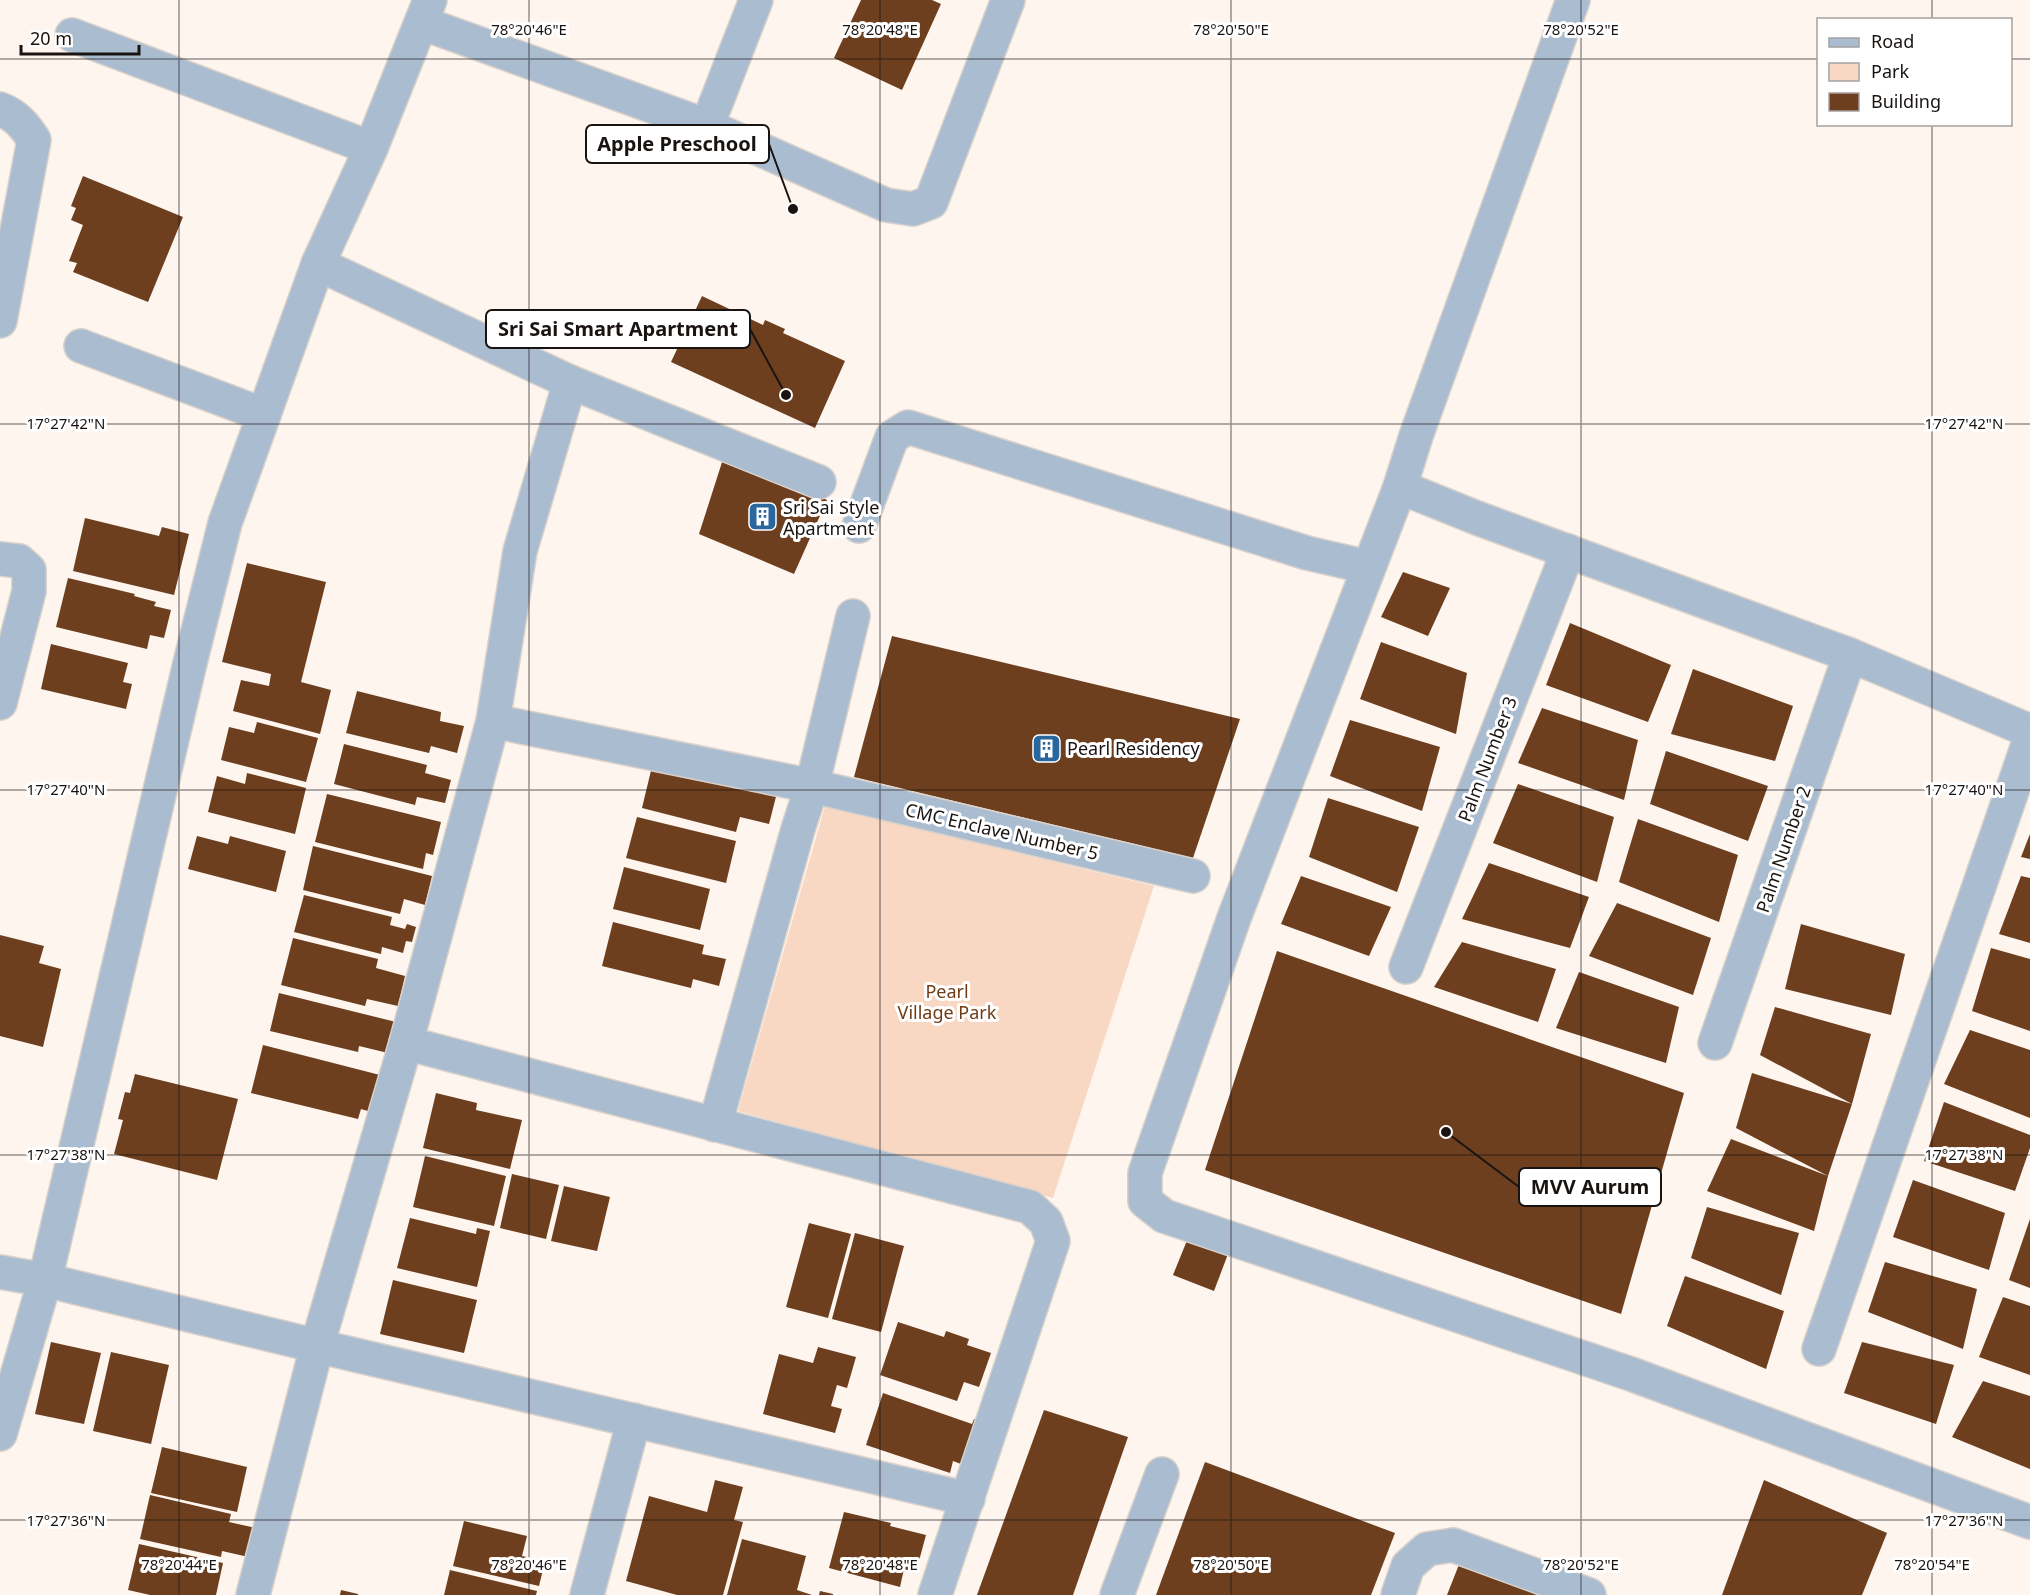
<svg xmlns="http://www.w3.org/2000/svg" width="2030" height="1595" viewBox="0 0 2030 1595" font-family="'Noto Sans',sans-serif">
<rect width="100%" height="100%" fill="#fef5ef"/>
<polygon fill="#f9d8c3" points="825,806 1154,886 1053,1198 738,1111"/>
<g fill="#6d3f1e">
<polygon points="861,0 932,0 941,4 902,90 834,58"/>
<polygon points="83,176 183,217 148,302 73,272 77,263 69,261 83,225 71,220 76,208 71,206"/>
<polygon points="702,296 763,325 765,320 785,329 783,333 845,361 815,428 671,362"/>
<polygon points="724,456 827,500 794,574 699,534"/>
<polygon points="85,518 159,536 162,527 189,534 174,595 73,571"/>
<polygon points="247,563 326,582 301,682 331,690 320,734 233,711 241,680 269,686 271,674 222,662"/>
<polygon points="1403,572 1450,588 1428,636 1381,617"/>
<polygon points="68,578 135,594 134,596 156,602 154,606 171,610 164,638 150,635 147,649 56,627"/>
<polygon points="1570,623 1671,665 1648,722 1546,685"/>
<polygon points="892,636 1240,719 1193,858 854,777"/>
<polygon points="1381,642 1467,673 1456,734 1360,699"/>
<polygon points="51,644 128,663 123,682 132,684 126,709 41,689"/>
<polygon points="1693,669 1793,706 1775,761 1671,734"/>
<polygon points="357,691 441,712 440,721 464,726 457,753 431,746 429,753 346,733"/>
<polygon points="1542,708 1638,740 1624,800 1518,763"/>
<polygon points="1350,720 1440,747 1422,811 1330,776"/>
<polygon points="257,722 318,738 306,782 221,760 229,727 254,733"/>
<polygon points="344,744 427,765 425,773 451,780 445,803 417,797 415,805 334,784"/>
<polygon points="1666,751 1768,786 1748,841 1650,804"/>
<polygon points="655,754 779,785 769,824 740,817 736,832 642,808"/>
<polygon points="247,773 306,788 295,834 208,812 217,776 245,784"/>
<polygon points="1518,784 1614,817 1597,882 1493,843"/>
<polygon points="327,794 441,822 433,855 426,853 423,869 315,842"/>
<polygon points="1328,798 1419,827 1397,892 1309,857"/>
<polygon points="637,817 736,841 726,883 626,858"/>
<polygon points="1638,819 1738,855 1719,922 1619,882"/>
<polygon points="2030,834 2030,859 2021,857"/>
<polygon points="197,836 228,844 230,836 286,851 276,892 188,869"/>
<polygon points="313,846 432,876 425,905 404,899 400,914 303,890"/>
<polygon points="1489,863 1589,897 1570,948 1462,919"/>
<polygon points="624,867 710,889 700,930 613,909"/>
<polygon points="1301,876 1391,907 1369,956 1281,924"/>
<polygon points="2021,876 2030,878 2030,943 1999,934"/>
<polygon points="304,895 392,917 390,925 405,929 407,924 416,927 412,942 406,941 403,953 382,947 381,954 294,932"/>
<polygon points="1617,903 1711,938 1693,995 1589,956"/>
<polygon points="613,922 704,945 702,954 726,959 719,986 693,979 691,988 602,966"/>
<polygon points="1801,924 1905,954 1891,1015 1785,989"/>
<polygon points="0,935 44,946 39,963 61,969 43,1047 0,1036"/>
<polygon points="293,938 378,959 376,968 405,976 398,1006 367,999 365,1006 281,985"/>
<polygon points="1462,942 1556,969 1538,1022 1434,987"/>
<polygon points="1991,948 2030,959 2030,1031 1972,1011"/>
<polygon points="1277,951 1684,1093 1621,1314 1205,1170"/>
<polygon points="1579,972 1679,1007 1666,1063 1556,1028"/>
<polygon points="279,993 396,1022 388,1053 359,1046 358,1052 270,1031"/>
<polygon points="1775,1007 1871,1034 1852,1104 1828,1176 1814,1231 1707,1191 1731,1139 1828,1176 1736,1128 1752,1073 1852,1104 1760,1055"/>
<polygon points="1970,1030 2030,1050 2030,1118 1944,1084"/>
<polygon points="263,1045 380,1075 371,1112 361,1109 358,1119 251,1093"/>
<polygon points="135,1074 238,1099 217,1180 114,1154 123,1120 118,1119 125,1092 130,1093"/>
<polygon points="436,1093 477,1103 476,1110 522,1120 510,1169 423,1148"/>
<polygon points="1944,1102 2030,1135 2030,1148 2015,1191 1924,1161"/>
<polygon points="425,1156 506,1176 494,1226 413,1207"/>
<polygon points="512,1174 559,1185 546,1239 500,1228"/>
<polygon points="1913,1180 2005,1213 1989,1270 1893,1237"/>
<polygon points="564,1186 610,1197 597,1251 551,1241"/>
<polygon points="1707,1207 1799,1233 1781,1295 1691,1258"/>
<polygon points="410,1218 476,1234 477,1228 490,1231 477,1287 397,1268"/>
<polygon points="2030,1219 2030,1288 2009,1280"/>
<polygon points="809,1223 851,1234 828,1318 786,1307"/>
<polygon points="855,1233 904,1246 881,1332 832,1319"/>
<polygon points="1188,1238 1228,1254 1214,1291 1173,1275"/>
<polygon points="1885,1262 1977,1289 1963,1349 1868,1312"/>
<polygon points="1685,1276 1784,1311 1766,1369 1667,1326"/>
<polygon points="393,1280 477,1300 464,1353 380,1334"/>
<polygon points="2003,1297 2030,1306 2030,1375 1979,1357"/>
<polygon points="898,1322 944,1337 946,1331 969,1339 967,1345 991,1353 979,1387 964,1382 957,1401 880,1375"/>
<polygon points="51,1342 101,1353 84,1424 35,1414"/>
<polygon points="1862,1342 1954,1365 1936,1424 1844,1393"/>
<polygon points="818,1347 856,1357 847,1388 837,1385 831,1406 842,1409 835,1433 763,1414 779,1354 813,1363"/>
<polygon points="111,1352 169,1365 151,1444 93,1431"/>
<polygon points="1983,1381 2030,1396 2030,1469 1952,1437"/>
<polygon points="883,1393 972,1424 974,1419 988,1424 971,1472 960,1468 961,1464 953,1461 950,1473 866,1445"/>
<polygon points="1044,1410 1128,1437 1073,1595 977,1595"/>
<polygon points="162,1447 247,1467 237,1512 151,1493"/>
<polygon points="1205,1462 1395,1533 1371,1595 1156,1595"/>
<polygon points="715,1480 743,1487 734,1520 743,1522 723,1595 677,1595 626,1581 649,1496 707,1512"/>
<polygon points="1764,1480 1887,1533 1862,1595 1722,1595"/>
<polygon points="150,1495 231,1514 229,1522 260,1529 253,1558 222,1551 221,1557 140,1539"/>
<polygon points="844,1512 891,1523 890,1526 926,1535 916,1572 904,1569 900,1587 829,1568"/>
<polygon points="464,1521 527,1536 522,1556 545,1561 539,1586 453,1566"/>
<polygon points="742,1539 806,1556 797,1590 812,1595 727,1595"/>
<polygon points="139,1544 223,1563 216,1595 150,1595 128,1590"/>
<polygon points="1460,1562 1550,1595 1447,1595"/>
<polygon points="450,1570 537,1591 536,1595 444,1595"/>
<polygon points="341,1590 358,1594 358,1595 340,1595"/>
<polygon points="820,1591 833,1594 833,1595 819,1595"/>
</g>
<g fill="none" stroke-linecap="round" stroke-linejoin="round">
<defs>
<g id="minor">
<polyline points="1573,0 1416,436 1400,487 1234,918 1145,1173 1145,1201 1164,1216 1631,1374 2030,1522"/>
<polyline points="422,23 707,126 886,205 913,209 931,202 1008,0"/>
<polyline points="72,35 371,148"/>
<path d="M0,109C16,115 25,126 34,140L0,321"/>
<polyline points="707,126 756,0"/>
<polyline points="81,346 264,415"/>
<polyline points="570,382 819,482"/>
<polyline points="1400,487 1477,518 1850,655 2030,731"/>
<polyline points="859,526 892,437 908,427 1307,553 1368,567"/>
<polyline points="0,559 19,561 29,570 29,591 0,703"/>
<polyline points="493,721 812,786 1193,876"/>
<polyline points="1406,967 1568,551"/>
<polyline points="406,1043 1030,1207 1046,1222 1053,1241 935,1595"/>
<polyline points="1715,1043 1850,655"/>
<polyline points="715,1125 798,829 812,786 853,616"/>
<polyline points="0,1272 45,1280 317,1346 968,1499"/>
<polyline points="1819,1349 2030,739"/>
<polyline points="0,1434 45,1280 190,663 225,523 318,264"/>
<polyline points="253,1595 317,1346 406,1043 493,721 520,551 570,382 318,264 371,148 430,0"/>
<polyline points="587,1595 634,1420"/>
<polyline points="1117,1595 1162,1474"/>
<polyline points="1398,1595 1408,1566 1427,1549 1453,1545 1589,1595"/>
</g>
</defs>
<use href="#minor" stroke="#d9d1cb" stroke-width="36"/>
<use href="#minor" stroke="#a9bcd0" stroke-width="33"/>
</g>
<path fill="none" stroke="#191411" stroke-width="1.5" stroke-opacity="0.45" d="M179,0V1595M529,0V1595M880,0V1595M1231,0V1595M1581,0V1595M1932,0V20M0,59H1818M2010,59H2030M1932,124V1595M0,424H2030M0,790H2030M0,1155H2030M0,1520H2030"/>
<defs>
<symbol id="building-square" viewBox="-11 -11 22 22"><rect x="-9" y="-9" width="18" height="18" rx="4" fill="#2a679e" stroke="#fff"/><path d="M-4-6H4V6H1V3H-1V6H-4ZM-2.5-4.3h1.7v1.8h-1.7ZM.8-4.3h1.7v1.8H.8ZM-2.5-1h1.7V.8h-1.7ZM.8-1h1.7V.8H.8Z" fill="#fff"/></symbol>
</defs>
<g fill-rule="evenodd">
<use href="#building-square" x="746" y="500" width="33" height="33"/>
<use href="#building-square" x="1030" y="732" width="33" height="33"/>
</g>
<g text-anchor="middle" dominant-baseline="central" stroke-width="6" stroke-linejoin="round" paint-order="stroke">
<g font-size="18" fill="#191411" stroke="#fff" text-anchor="start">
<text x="783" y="507">Sri Sai Style<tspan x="783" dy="21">Apartment</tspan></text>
<text x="1067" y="748">Pearl Residency</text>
</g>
<g font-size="18" fill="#191411" stroke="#fff">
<text transform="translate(1487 759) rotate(-69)">Palm Number 3</text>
<text transform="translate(1002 831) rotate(13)">CMC Enclave Number 5</text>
<text transform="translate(1783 849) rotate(-71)">Palm Number 2</text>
</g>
<g font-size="18" fill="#6f3c15" stroke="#fff">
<text x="947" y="991">Pearl<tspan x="947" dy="21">Village Park</tspan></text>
</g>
</g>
<g font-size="15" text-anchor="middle" fill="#191411" stroke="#fff" stroke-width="6" stroke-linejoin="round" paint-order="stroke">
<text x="529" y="35">78°20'46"E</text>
<text x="880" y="35">78°20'48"E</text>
<text x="1231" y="35">78°20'50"E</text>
<text x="1581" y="35">78°20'52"E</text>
<text x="66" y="429">17°27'42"N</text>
<text x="1964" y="429">17°27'42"N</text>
<text x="66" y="795">17°27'40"N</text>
<text x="1964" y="795">17°27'40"N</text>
<text x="66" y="1160">17°27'38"N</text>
<text x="1964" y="1160">17°27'38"N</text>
<text x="66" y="1526">17°27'36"N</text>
<text x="1964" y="1526">17°27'36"N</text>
<text x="179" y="1570">78°20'44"E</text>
<text x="529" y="1570">78°20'46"E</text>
<text x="880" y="1570">78°20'48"E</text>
<text x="1231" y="1570">78°20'50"E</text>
<text x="1581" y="1570">78°20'52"E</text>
<text x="1932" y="1570">78°20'54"E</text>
</g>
<path fill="none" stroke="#191411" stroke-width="2" d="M793 209L769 144M786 395L750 329M1446 1132L1519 1187"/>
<g fill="#191411" stroke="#fff" stroke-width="2">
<circle cx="793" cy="209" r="6"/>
<circle cx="786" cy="395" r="6"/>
<circle cx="1446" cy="1132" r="6"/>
</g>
<g fill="#fff" stroke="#191411" stroke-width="2">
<rect x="586" y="125" width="183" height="38" rx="6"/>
<rect x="486" y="310" width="264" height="38" rx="6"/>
<rect x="1519" y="1168" width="142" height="38" rx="6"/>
</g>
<g font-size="20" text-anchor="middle" font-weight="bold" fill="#191411">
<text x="677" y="151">Apple Preschool</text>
<text x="618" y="336">Sri Sai Smart Apartment</text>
<text x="1590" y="1194">MVV Aurum</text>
</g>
<rect x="1817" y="18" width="195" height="108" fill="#ffffff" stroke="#a3a1a0" stroke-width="1.5"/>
<rect x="1829" y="38" width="30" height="9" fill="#a9bcd0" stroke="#a3a1a0" stroke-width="1.5"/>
<text x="1871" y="48" font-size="18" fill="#191411">Road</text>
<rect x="1829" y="63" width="30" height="18" fill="#f9d8c3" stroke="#a3a1a0" stroke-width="1.5"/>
<text x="1871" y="78" font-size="18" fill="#191411">Park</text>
<rect x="1829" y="93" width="30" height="18" fill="#6d3f1e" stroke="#a3a1a0" stroke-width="1.5"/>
<text x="1871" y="108" font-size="18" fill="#191411">Building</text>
<path d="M21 45v9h118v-9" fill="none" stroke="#191411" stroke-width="3"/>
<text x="30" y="45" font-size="18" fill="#191411" stroke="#ffffff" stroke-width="4.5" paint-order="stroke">20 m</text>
</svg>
